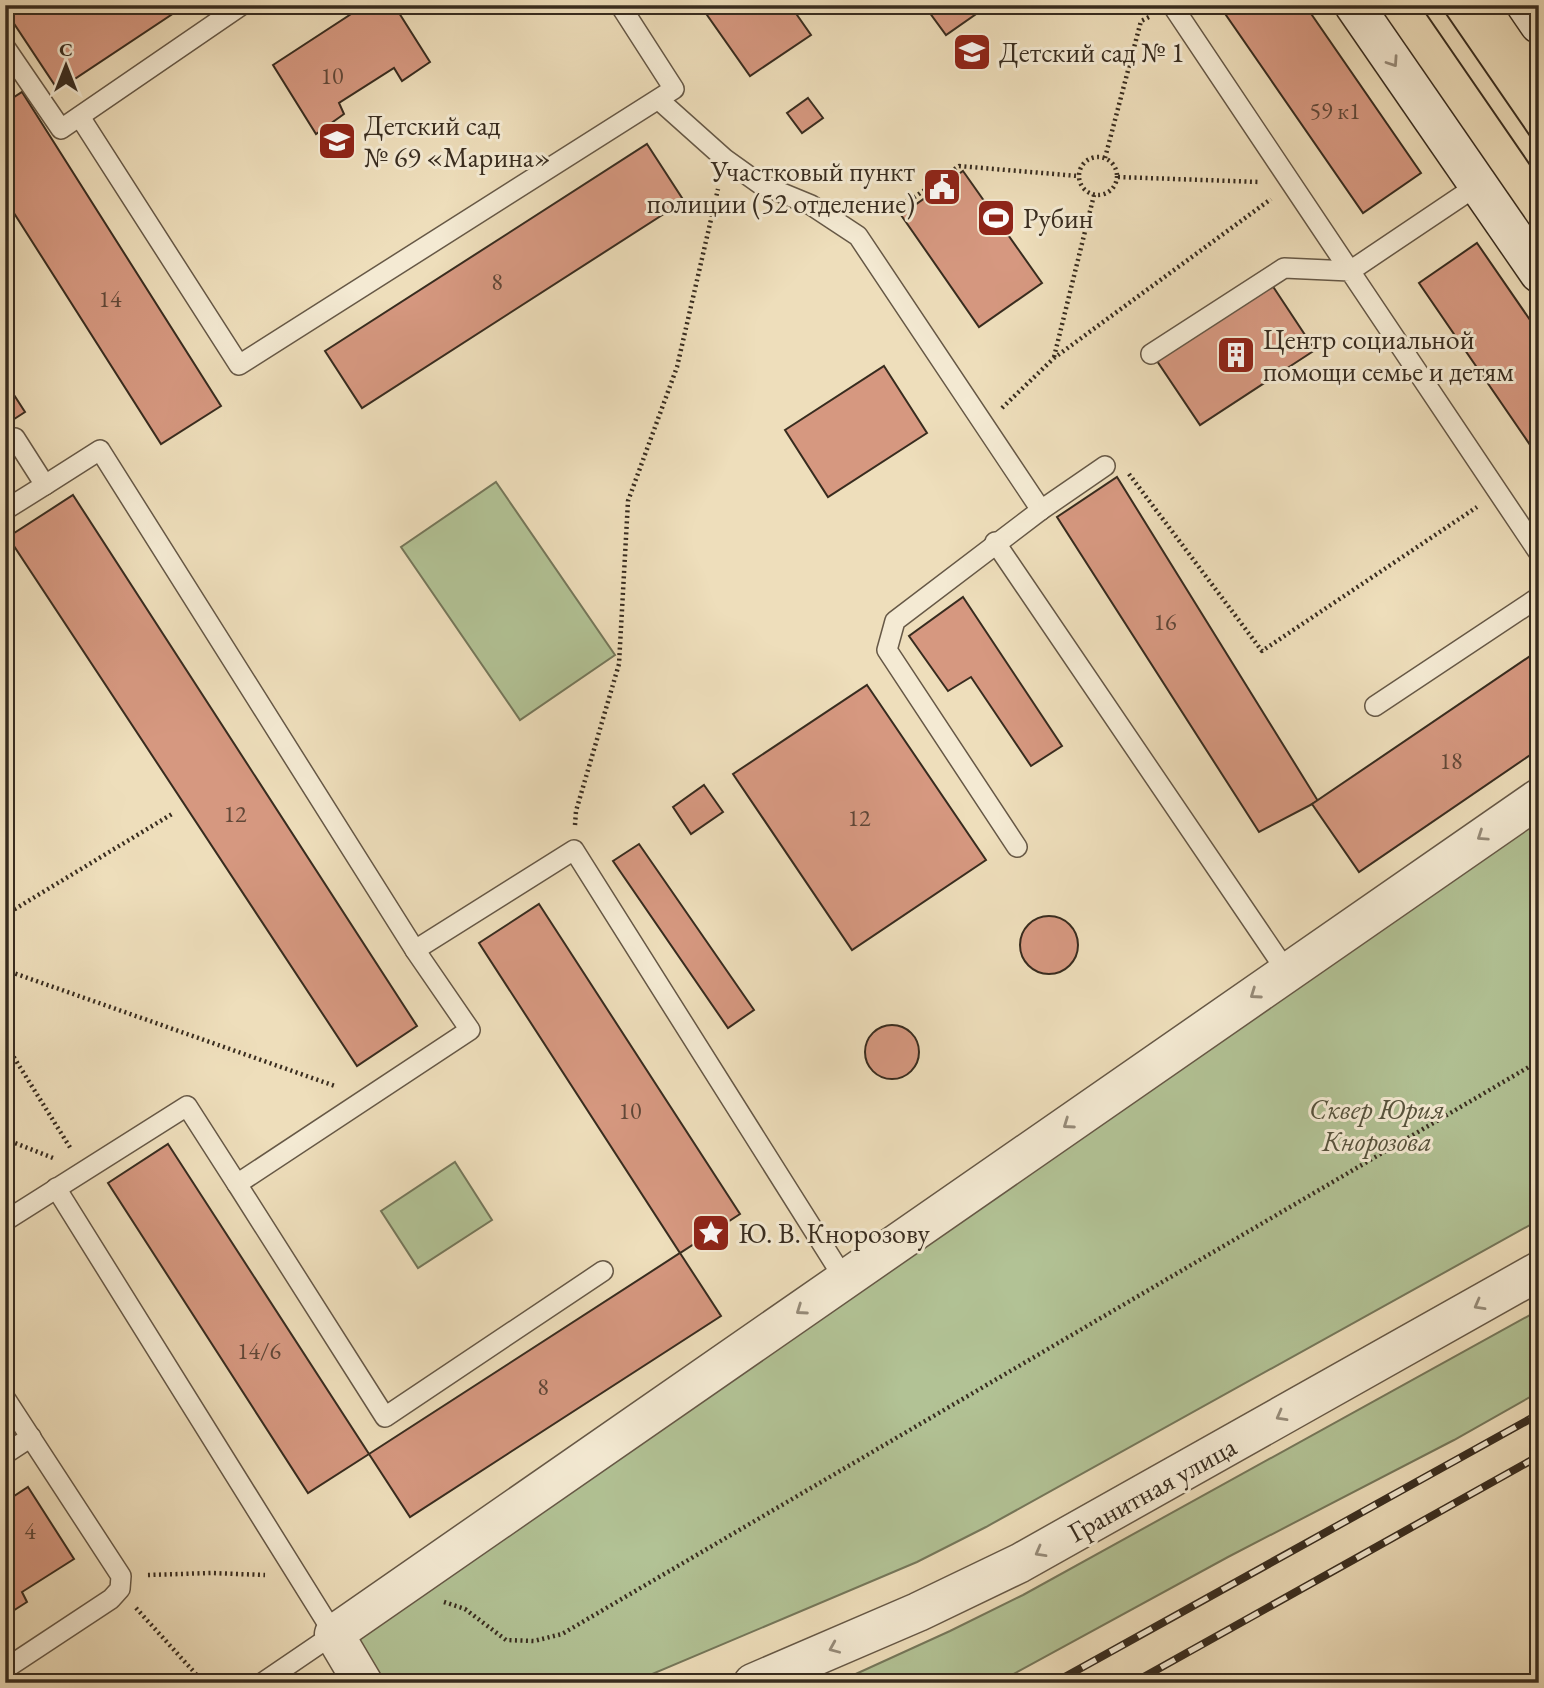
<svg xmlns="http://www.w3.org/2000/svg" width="1544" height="1688" viewBox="0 0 1544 1688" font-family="'EB Garamond',serif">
<rect width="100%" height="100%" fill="#eedebb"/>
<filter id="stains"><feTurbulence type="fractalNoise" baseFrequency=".00286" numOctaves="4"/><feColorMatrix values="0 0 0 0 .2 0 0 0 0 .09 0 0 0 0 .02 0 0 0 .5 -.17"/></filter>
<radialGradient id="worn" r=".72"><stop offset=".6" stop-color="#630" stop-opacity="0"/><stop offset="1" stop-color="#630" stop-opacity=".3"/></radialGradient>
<g fill="#b2c295" stroke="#75775a" stroke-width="2">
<polygon points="496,482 615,655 520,720 401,547"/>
<polygon points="1539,817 1539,1220 986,1527 917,1562 631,1683 377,1683 359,1651 359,1636"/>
<polygon points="455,1162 492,1220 418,1268 381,1211"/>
<polygon points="1539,1310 1539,1392 1454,1440 1228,1557 997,1683 836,1683 950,1631 1023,1595"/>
</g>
<g fill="#d69880" stroke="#382c1f" stroke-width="2">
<polygon points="19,5 186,5 58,90 7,13"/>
<polygon points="365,5 394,5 430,62 402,81 394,68 339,103 344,114 316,134 273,65"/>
<polygon points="700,5 790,5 811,35 750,76"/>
<polygon points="924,5 989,5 946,35"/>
<polygon points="1219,5 1305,5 1421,173 1363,213"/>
<polygon points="22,92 221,406 161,444 5,199 5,103"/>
<polygon points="808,98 823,118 802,133 787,113"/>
<polygon points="647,144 684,201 362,408 325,351"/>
<polygon points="963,171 1042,283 979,327 901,215"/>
<polygon points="1477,243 1539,333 1539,458 1419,283"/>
<polygon points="1272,285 1315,350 1200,425 1157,361"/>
<polygon points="884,366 927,433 828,497 785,430"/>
<polygon points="5,381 25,412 5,425"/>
<polygon points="1117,477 1318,801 1259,832 1057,517"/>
<polygon points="73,495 417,1026 357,1066 8,537"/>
<polygon points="963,597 1062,746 1031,766 971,677 948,691 909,636"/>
<polygon points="1539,650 1539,749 1359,872 1312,804"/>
<polygon points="867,685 986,860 852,950 733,774"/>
<polygon points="704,785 723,812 691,834 673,807"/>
<polygon points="639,844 754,1010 728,1028 613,861"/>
<polygon points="539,904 740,1214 680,1253 479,943"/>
<circle cx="1049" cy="945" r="29"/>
<circle cx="892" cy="1052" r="27"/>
<polygon points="168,1144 369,1454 308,1493 108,1183"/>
<polygon points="680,1253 721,1316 410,1517 369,1454"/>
<polygon points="28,1487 74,1559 22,1592 27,1602 5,1616 5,1502"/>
</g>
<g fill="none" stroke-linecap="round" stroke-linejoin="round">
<defs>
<g id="lane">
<polyline points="1172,5 1350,271 1478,185"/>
<polyline points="5,47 61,129 242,5"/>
<polyline points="659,100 725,159 760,184 811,205 858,236 1041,510 1105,466"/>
<polyline points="80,117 239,365 674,89 620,5"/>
<polyline points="1151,354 1284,268 1350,271 1539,553"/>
<polyline points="45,485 100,450 415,950 574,850 845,1280"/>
<polyline points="5,510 45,485 15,438"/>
<polyline points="995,542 1287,972"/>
<polyline points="1375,706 1539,597"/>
<polyline points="1017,847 887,650 895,621 1041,510"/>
<polyline points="237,1184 385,1417 603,1271"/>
<polyline points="56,1188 334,1634 262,1683"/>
<polyline points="5,1221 187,1106 237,1184 470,1030 415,950"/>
<polyline points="5,1398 121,1576 120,1589 111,1599 5,1669"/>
<polyline points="5,1454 31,1437"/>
</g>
<g id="street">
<polyline points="363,1683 334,1634 1539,798"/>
<polyline points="753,1683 918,1612 1020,1563 1539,1271"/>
</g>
<g id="secondary">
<polyline points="1354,5 1539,273"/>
<polyline points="1526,5 1539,24"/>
</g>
</defs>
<use href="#lane" stroke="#665846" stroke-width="22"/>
<use href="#street" stroke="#665846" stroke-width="41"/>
<use href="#secondary" stroke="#382c1f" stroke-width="41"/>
<g stroke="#382c1f" stroke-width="4.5" stroke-dasharray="2 3.5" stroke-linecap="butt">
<circle cx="1098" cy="176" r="19"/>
<polyline points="1105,158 1141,21 1149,17"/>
<polyline points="1118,177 1260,182"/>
<polyline points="860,203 909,201 959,166 1078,176"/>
<polyline points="1054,357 1094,195"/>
<polyline points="1002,408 1054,358 1271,199"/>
<polyline points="1129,474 1262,651 1477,507"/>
<polyline points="575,825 576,811 619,664 628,501 677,367 718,189"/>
<polyline points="5,915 172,814"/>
<polyline points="5,970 335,1086"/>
<polyline points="5,1043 71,1149"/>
<polyline points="5,1139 53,1158"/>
<polyline points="148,1575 211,1573 265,1575"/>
<polyline points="444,1602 465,1609 506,1640 534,1641 562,1634 1539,1061"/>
<polyline points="136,1608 204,1683"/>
</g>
<use href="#lane" stroke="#f4ead3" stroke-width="19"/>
<use href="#street" stroke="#f4ead3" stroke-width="38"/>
<use href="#secondary" stroke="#f4ead3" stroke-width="38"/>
<g stroke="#382c1f" stroke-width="2">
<polyline points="1420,5 1539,178"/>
<polyline points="1440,5 1539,149"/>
</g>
<defs>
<g id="rail">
<polyline points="1054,1683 1539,1414"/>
<polyline points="1133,1683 1539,1456"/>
</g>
</defs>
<use href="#rail" stroke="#382c1f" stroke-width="8"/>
<use href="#rail" stroke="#f4ead3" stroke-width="5" stroke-dasharray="16" stroke-linecap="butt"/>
</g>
<defs><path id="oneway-chevron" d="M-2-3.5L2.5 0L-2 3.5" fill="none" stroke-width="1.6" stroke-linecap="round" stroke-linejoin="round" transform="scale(1.75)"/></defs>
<g stroke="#968b79">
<use href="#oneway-chevron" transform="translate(1393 62) rotate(56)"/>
<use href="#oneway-chevron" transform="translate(1482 836) rotate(146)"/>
<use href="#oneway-chevron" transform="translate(1255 994) rotate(145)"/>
<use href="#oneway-chevron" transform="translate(1068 1124) rotate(145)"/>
<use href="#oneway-chevron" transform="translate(1479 1305) rotate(151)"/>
<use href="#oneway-chevron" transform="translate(801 1310) rotate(145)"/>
<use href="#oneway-chevron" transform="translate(1281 1416) rotate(151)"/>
<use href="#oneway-chevron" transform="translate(1040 1552) rotate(151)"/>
<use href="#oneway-chevron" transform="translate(834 1648) rotate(157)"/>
</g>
<defs>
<symbol id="school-square" viewBox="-11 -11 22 22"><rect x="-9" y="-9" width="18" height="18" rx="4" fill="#8f2418" stroke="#f4ead3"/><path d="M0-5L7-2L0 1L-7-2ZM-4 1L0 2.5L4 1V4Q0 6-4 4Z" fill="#fff"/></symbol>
<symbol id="civic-square" viewBox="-11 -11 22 22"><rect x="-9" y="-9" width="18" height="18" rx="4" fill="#8f2418" stroke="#f4ead3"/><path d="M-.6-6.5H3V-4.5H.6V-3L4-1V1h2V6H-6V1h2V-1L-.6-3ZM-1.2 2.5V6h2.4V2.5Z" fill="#fff"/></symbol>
<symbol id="stadium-square" viewBox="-11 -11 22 22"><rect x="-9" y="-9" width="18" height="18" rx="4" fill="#8f2418" stroke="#f4ead3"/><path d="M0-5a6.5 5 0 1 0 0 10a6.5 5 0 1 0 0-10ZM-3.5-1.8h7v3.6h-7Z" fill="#fff"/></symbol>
<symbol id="building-square" viewBox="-11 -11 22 22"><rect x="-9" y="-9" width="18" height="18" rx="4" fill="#8f2418" stroke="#f4ead3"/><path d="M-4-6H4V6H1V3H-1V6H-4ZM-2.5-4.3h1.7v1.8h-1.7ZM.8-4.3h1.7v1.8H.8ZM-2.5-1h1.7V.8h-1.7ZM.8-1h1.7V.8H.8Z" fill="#fff"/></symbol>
<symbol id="sight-square" viewBox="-11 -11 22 22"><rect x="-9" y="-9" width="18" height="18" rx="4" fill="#8f2418" stroke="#f4ead3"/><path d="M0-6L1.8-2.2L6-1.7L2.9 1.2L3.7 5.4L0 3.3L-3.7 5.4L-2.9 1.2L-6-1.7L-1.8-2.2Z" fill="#fff"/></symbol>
</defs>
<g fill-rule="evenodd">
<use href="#school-square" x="950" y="30" width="44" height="44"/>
<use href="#school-square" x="315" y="119" width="44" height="44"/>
<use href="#civic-square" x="920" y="165" width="44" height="44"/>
<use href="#stadium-square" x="974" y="196" width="44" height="44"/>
<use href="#building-square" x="1214" y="333" width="44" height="44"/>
<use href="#sight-square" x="689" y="1211" width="44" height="44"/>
</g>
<g text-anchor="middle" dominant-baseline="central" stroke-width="6" stroke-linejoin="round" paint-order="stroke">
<g font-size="24" fill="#604737">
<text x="332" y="75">10</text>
<text x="1335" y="110">59 к1</text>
<text x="497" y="281">8</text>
<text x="110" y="298">14</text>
<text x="1165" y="621">16</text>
<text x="1451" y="760">18</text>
<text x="235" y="813">12</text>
<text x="859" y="817">12</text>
<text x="630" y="1110">10</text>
<text x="259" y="1350">14/6</text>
<text x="543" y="1386">8</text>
<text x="30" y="1530">4</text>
</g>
<g font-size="28" fill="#382c1f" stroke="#f4ead3" text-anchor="start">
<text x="999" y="52">Детский сад № 1</text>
<text x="364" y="125">Детский сад<tspan x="364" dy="32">№ 69 «Марина»</tspan></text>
<text x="915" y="171" text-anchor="end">Участковый пункт<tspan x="915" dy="32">полиции (52 отделение)</tspan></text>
<text x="1023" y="218">Рубин</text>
<text x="1263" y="339">Центр социальной<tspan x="1263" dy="32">помощи семье и детям</tspan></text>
<text x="738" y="1233">Ю. В. Кнорозову</text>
</g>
<g font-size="28" font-style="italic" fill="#56523c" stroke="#f4ead3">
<text x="1377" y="1109">Сквер Юрия<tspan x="1377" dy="32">Кнорозова</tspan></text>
</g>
<g font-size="28" fill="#382c1f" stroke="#f4ead3">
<text transform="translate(1152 1489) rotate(-29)">Гранитная улица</text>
</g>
</g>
<rect width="1544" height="1688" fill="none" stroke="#eedebb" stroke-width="28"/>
<rect x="7" y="7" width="1530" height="1674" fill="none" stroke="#382c1f" stroke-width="3.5"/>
<rect x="14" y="14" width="1516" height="1660" fill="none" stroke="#382c1f" stroke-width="2"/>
<g transform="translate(66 66)" stroke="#f4ead3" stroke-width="5" paint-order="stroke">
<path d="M0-5L12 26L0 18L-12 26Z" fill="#382c1f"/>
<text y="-10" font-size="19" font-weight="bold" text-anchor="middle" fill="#382c1f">С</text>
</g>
<rect width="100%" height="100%" filter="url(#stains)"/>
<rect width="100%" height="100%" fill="url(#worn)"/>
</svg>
